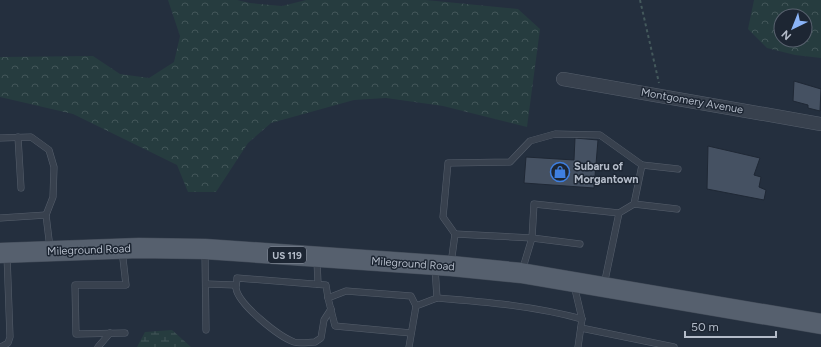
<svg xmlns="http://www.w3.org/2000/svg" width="821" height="347" viewBox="0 0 821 347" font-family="Figtree,sans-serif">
<defs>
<pattern id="forest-crowns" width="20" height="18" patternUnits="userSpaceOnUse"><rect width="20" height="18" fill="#263c3f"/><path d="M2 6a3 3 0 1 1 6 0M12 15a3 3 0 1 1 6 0" fill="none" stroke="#435659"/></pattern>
<pattern id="wetland-marsh" width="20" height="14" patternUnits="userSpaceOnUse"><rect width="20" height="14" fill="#263c3f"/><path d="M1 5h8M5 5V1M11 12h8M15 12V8" fill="none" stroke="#435659"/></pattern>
</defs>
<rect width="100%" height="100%" fill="#242f3e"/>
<g fill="url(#forest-crowns)" fill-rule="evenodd">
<polygon points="168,0 237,0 250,3 282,6 306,0 426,0 518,9 540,29 527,127 443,106 386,98 354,100 271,123 248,143 216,192 188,192 177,165 73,114 0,97 0,57 93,56 120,74 149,78 174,62 180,36"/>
<path d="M754,0H821V58L795,55L767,48L748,29ZM781,16H805V40H781Z"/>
</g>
<polygon fill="url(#wetland-marsh)" points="172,330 191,347 137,347 145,332"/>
<g fill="#455162" stroke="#1f2835">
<polygon points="794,81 821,89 820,111 808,108 808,105 793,101"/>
<polygon points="575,138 598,140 594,188 524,183 526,157 574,160"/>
<polygon points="708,146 760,158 754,175 761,177 759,187 766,190 764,200 707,189"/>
</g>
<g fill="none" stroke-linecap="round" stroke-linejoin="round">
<defs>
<g id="lane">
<polyline points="18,137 21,188"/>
<polyline points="0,138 31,137 49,150 54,167 53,197 46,215"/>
<polyline points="634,204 642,165 678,169"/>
<polyline points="619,213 634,204 677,209"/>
<polyline points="0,218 46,215 50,248"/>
<polyline points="455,234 443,217 448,163 510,162 530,141 555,134 600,135 642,165"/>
<polyline points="122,250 126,285 75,285 76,334 125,333"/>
<polyline points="205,252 206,330"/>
<polyline points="317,260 318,284"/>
<polyline points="451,264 455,234 532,238 580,244"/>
<polyline points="522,271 532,238 534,204 619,213 604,285"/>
<polyline points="206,284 236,285"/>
<polyline points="574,285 582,319 578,347"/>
<path d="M328,298L326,285L237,278C237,281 236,285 236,288C238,304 278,336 294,342C300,344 309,342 315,342L321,338L324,320L331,309"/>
<path d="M437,298C487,302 534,306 582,319"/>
<polyline points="581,328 674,347"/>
<polyline points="411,333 335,326 328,298 346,291 411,296 416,306"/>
<polyline points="1,347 8,343 10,337 7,255"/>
<polyline points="98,347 110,333"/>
<polyline points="409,347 416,306 437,298 435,268"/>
</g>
<polyline id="street" points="563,79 821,124"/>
<polyline id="primary" points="0,253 139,248 205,249 451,266 521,273 821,324"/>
</defs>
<use href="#lane" stroke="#565f6c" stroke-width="7"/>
<use href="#street" stroke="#565f6c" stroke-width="14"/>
<use href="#primary" stroke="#414a57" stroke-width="21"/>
<polyline stroke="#44595c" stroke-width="2" stroke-dasharray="3 3" stroke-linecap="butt" points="640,0 659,83"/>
<use href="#lane" stroke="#38414e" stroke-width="6"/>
<use href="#street" stroke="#38414e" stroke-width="13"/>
<use href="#primary" stroke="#56606e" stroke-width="20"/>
</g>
<defs>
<symbol id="shop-ring" viewBox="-11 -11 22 22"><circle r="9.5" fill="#1d2633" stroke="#3f7fe0" stroke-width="1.5"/><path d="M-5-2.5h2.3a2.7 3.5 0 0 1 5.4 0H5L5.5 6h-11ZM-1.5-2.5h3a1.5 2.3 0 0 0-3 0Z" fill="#3f7fe0"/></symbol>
</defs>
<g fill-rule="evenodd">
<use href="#shop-ring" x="549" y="161" width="22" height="22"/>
</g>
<g text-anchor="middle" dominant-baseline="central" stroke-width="3" stroke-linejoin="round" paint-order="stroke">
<rect fill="#1d2633" stroke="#878f9c" stroke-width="1" x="268" y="247" width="38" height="16" rx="3"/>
<g font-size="10" font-weight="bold" fill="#b4bcc9">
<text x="287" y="255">US 119</text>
</g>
<g font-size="11" fill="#b4bcc9" stroke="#1d2633">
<text transform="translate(692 101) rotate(10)">Montgomery Avenue</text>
<text transform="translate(89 250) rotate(-2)">Mileground Road</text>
<text transform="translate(413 264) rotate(4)">Mileground Road</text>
</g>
<g font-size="11" font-weight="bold" fill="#b4bcc9" stroke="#1d2633" text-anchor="start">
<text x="574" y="166">Subaru of<tspan x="574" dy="13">Morgantown</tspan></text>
</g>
</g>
<g transform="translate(793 28) rotate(223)"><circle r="19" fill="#1d2633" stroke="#59626f"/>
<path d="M0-3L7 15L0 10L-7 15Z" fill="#8ab4f8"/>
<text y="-6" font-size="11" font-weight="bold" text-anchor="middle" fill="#b4bcc9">N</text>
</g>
<path d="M685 331v6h91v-6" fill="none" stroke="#b4bcc9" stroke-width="2"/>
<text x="691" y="331" font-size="12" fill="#b4bcc9" stroke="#1d2633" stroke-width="3" paint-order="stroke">50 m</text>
</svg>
